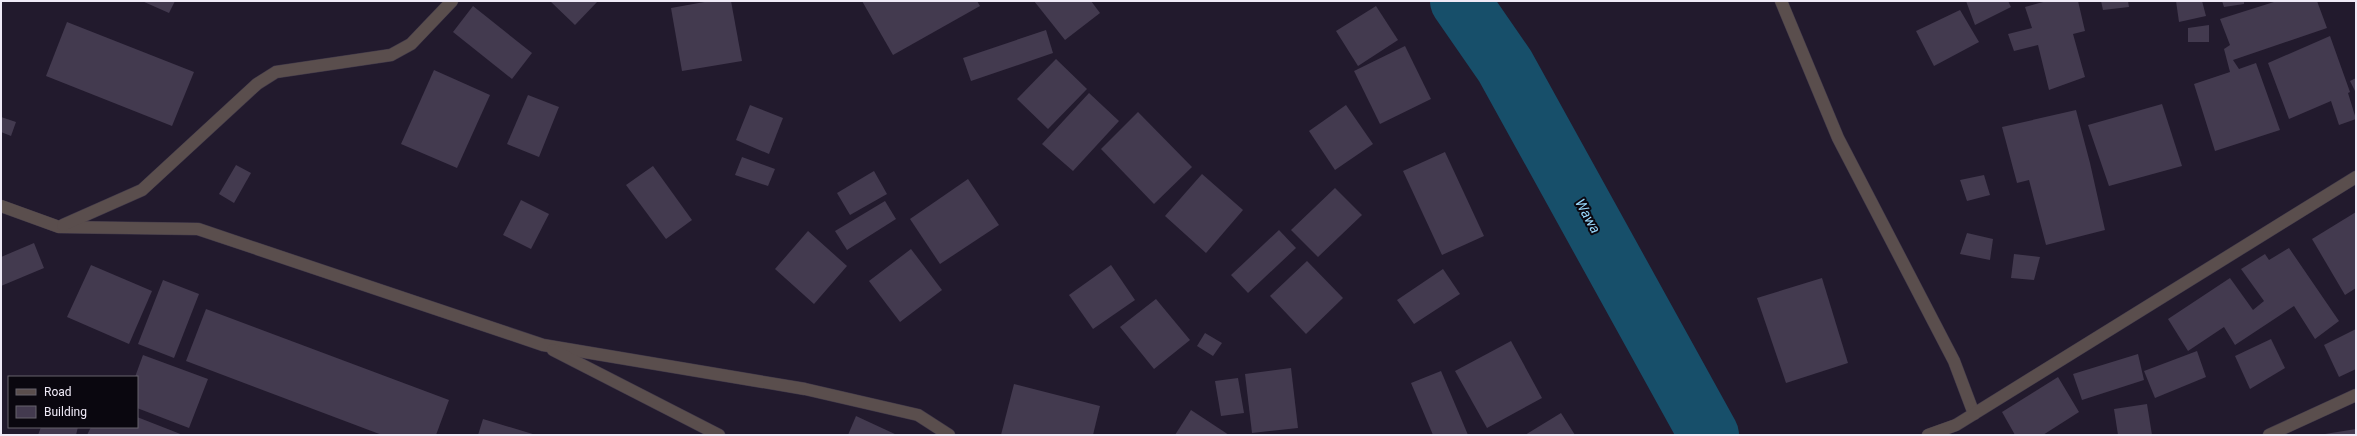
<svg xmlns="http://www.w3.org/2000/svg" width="2357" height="436" viewBox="0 0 2357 436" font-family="Roboto,sans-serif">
<rect width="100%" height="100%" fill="#221a2d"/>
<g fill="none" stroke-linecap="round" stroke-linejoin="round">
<polyline stroke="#174f6a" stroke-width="60" points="1460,1 1505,66 1709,435"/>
</g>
<g fill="#433a4f">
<polygon points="142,1 175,1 169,13"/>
<polygon points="550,1 598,1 575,25"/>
<polygon points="710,1 731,1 742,61 682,71 671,8"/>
<polygon points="862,1 977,1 980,6 893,55"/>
<polygon points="1034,1 1091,1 1100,13 1065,40"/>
<polygon points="1966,1 2008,1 2011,7 1975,25"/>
<polygon points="2047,1 2078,1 2085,31 2073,34 2085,77 2049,90 2038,45 2014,51 2008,34 2032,28 2025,7"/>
<polygon points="2101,1 2128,1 2129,7 2103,10"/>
<polygon points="2176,1 2202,1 2206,16 2179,22"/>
<polygon points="2222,1 2244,1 2244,4 2224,7"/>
<polygon points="2277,1 2317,1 2327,28 2233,60 2239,69 2256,63 2280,130 2215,151 2194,84 2230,72 2224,49 2230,45 2220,19"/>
<polygon points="473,6 532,53 512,79 453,32"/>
<polygon points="1376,6 1398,40 1358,66 1336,31"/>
<polygon points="1960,10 1979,42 1934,66 1916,31"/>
<polygon points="67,22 194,72 172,126 46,76"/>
<polygon points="2209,25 2209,42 2188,42 2188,28"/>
<polygon points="1046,30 1053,53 971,81 963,58"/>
<polygon points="2330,36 2350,92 2348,93 2356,119 2339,125 2331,101 2289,119 2268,63"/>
<polygon points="1405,46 1431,99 1380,124 1354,71"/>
<polygon points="1056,59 1087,89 1048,129 1017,99"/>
<polygon points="434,70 490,95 457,168 401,144"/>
<polygon points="2356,78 2356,93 2350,81"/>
<polygon points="1089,93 1119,121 1073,171 1042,144"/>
<polygon points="528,95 559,107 539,157 507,144"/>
<polygon points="2162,104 2182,166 2109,186 2088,125"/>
<polygon points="750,105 783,118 769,154 736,140"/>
<polygon points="1346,105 1373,144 1335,170 1309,131"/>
<polygon points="2076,110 2090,163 2105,230 2046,245 2029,180 2017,183 2002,127"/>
<polygon points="1138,112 1192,167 1154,204 1101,149"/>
<polygon points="1,117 16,122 11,136 1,132"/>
<polygon points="1445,152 1484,236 1442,255 1403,171"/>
<polygon points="742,157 775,169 768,186 735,175"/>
<polygon points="236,165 251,173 234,203 219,194"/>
<polygon points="653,166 692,220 666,239 626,185"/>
<polygon points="874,171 887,194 850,215 837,193"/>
<polygon points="1202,174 1243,210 1206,253 1165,216"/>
<polygon points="1984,175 1990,195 1967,201 1960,180"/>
<polygon points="968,179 999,225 940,264 910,219"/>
<polygon points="1335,188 1362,215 1318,257 1291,230"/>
<polygon points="521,200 549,214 531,249 503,235"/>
<polygon points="885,201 896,219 847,250 835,231"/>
<polygon points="2356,212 2356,288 2345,295 2312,239"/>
<polygon points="1279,230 1296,248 1248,293 1231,275"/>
<polygon points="808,231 847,266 814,304 775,269"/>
<polygon points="1967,233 1993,239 1990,260 1960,254"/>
<polygon points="34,243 44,268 1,286 1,257"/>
<polygon points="2289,248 2339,321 2315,339 2294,306 2235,345 2224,327 2188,351 2168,319 2230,278 2253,310 2264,301 2241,269 2265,254 2269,260"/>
<polygon points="911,249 942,290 900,322 869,281"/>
<polygon points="2014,254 2040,257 2034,280 2011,278"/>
<polygon points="1307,261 1343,298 1306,334 1270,296"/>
<polygon points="91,265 152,291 129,344 67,317"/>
<polygon points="1111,265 1135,300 1093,329 1069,295"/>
<polygon points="1443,269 1460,294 1414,324 1397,300"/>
<polygon points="1822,278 1848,363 1786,383 1757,298"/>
<polygon points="163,280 199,294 174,358 138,344"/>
<polygon points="1156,299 1190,340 1154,369 1120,327"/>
<polygon points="206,309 449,400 436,435 382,435 186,361"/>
<polygon points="2356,329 2356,369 2339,377 2324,345"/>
<polygon points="1205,333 1222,343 1213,356 1197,346"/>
<polygon points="2271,339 2285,368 2250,389 2235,356"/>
<polygon points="1511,341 1542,398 1487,428 1455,371"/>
<polygon points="2197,351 2206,377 2155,398 2144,371"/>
<polygon points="2138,354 2144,380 2082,400 2073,374"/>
<polygon points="143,355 208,379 189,428 137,408 137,377 135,377"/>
<polygon points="1291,368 1298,428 1252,433 1245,374"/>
<polygon points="1441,371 1468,435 1433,435 1411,383"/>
<polygon points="2058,377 2079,412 2043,435 2015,435 2002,412"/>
<polygon points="1238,378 1244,413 1221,416 1215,381"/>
<polygon points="1014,384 1100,406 1093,435 1001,435"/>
<polygon points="2147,404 2152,435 2118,435 2114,409"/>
<polygon points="1191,410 1229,435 1175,435"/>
<polygon points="1561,413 1575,435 1525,435"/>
<polygon points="856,416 897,435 848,435"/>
<polygon points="137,417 183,435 87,435 91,427 137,427"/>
<polygon points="483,419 536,435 478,435"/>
<polygon points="41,427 78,427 76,435 38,435"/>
<polygon points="2356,429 2356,435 2325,435 2325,434"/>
</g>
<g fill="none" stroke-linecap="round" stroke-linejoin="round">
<defs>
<g id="minor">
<polyline points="1781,1 1838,138 1954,361 1974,414"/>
<polyline points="1,206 59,227 198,229 543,345 805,389 918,415 949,435"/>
<polyline points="63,225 142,190 257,84 276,72 391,55 411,44 452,1"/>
<polyline points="553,350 719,435"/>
<polyline points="1928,435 1956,425 2356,177"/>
<polyline points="2269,435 2356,395"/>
</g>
</defs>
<use href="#minor" stroke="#3f3749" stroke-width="13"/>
<use href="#minor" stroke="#5a4e4d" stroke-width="12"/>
</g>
<g text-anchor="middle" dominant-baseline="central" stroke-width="4" stroke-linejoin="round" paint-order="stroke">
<g font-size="14" font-style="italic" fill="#98d8fb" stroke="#0a070f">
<text transform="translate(1588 216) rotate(61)">Wawa</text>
</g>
</g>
<rect width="2357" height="436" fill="none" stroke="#efeaf7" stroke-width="4"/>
<rect x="8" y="376" width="130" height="52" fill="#0a070f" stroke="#66626c"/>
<rect x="16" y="389" width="20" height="6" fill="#5a4e4d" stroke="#66626c"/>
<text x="44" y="396" font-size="12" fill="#efeaf7">Road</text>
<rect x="16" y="406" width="20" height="12" fill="#433a4f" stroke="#66626c"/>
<text x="44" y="416" font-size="12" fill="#efeaf7">Building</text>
</svg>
